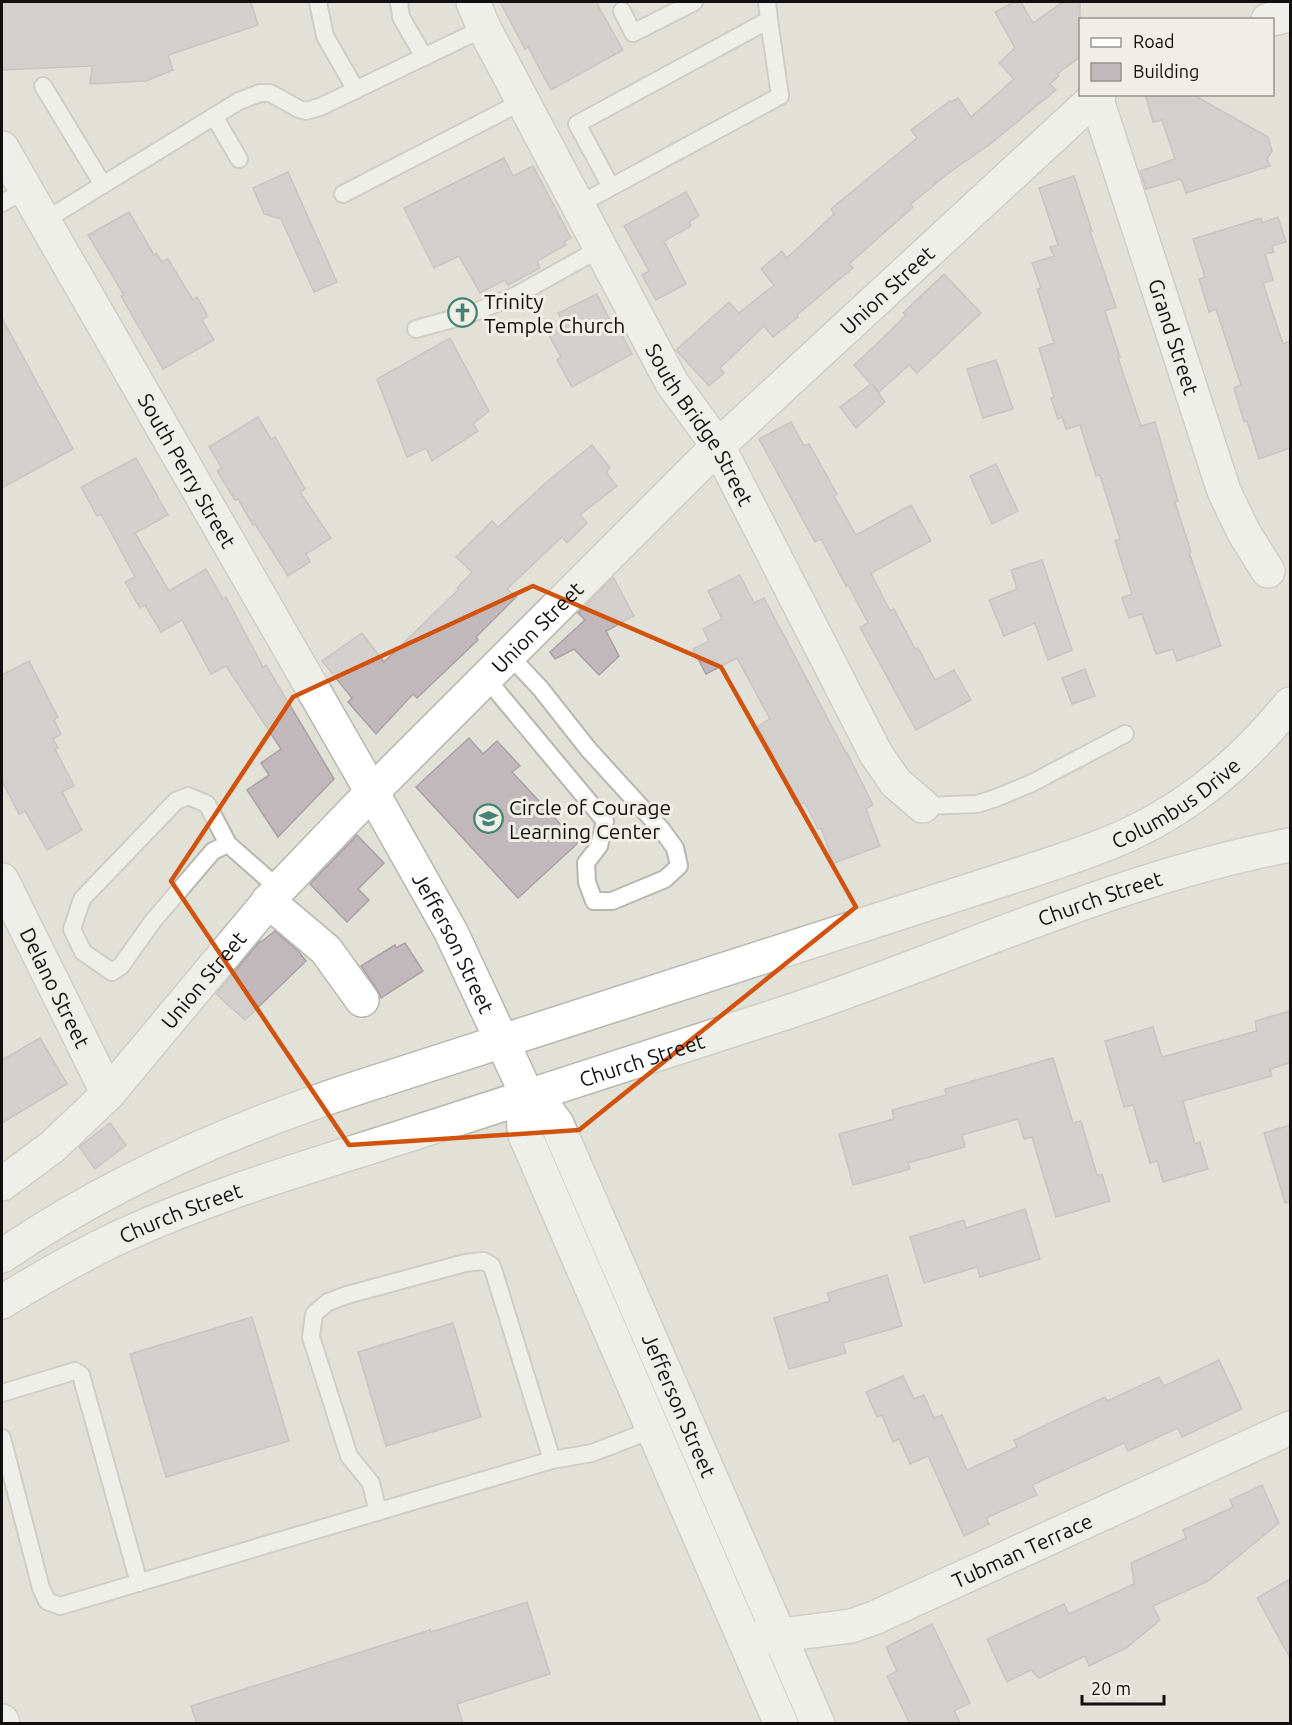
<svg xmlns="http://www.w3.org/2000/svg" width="1292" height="1725" viewBox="0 0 1292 1725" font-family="Ubuntu,sans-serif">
<rect width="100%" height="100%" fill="#e2e1d8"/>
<g fill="#c1b8bc" stroke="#a9a1a5" stroke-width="1.5">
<polygon points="2,2 251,2 258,25 168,55 173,70 146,81 90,84 92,66 2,70"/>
<polygon points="500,2 596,2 623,50 551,90 528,47 525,49"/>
<polygon points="1014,2 1021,2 1033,23 1063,2 1080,2 1080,57 1057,74 1059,76 1050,84 1056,90 989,145 946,175 911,204 913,207 849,264 853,268 797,315 798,317 773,337 764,326 720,368 724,373 709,386 676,350 729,302 739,313 774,285 761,269 782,251 787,258 834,214 831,209 917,138 911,130 950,101 951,102 958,98 971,117 1014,79 999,63 1015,48 995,12"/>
<polygon points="1145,94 1192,94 1268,137 1272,151 1267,159 1270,166 1186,193 1181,179 1146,189 1140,171 1175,159 1162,120 1153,122"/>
<polygon points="504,158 513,176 533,166 571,238 564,242 566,245 537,261 540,268 508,285 505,280 480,293 459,256 434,268 404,208"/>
<polygon points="288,172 337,282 314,292 281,219 264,214 253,188"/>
<polygon points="1074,176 1092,231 1090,231 1116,307 1105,311 1120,357 1118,358 1141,426 1155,422 1178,501 1175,502 1191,552 1189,552 1221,646 1177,661 1173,649 1156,654 1142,614 1129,618 1122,598 1132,594 1115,541 1120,539 1100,475 1096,476 1080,425 1066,429 1062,417 1058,419 1051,398 1054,397 1039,348 1054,343 1037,289 1041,288 1032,263 1054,256 1050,247 1058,245 1039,188"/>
<polygon points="686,192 699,216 689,222 691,226 664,241 686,284 656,300 642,275 649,271 624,226"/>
<polygon points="129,212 154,255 156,253 162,262 168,259 193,300 197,297 208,316 202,320 214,340 163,369 121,296 124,295 88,235"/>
<polygon points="1278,217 1286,242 1272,246 1274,252 1265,254 1273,280 1263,283 1283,344 1290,341 1290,448 1259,459 1247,421 1244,422 1234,388 1241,385 1216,309 1209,312 1199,279 1205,277 1193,239 1261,218 1262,223"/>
<polygon points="944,274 981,313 917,373 909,365 879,392 872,384 885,402 856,428 840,407 871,384 854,365 883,338 906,315 903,313"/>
<polygon points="597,294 614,328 617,326 632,354 572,387 557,360 561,357 547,332 564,324 558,313"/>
<polygon points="2,318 73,449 2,488"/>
<polygon points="450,338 489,411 473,424 478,431 432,461 426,448 407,457 377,379"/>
<polygon points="996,360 1013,409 983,418 967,369"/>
<polygon points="258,417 271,439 275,437 305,489 300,492 331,538 306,554 310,562 288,576 255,524 253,525 238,499 235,500 217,471 222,468 209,447"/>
<polygon points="791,422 804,446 809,444 837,494 834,496 856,535 911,505 931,541 871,573 890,611 894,609 915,649 918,648 935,680 954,670 971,700 916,730 860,627 868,623 848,585 846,586 821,539 815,542 759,439"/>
<polygon points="592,445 610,468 606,472 617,486 580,515 587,523 567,543 562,537 507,589 516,597 476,637 478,640 417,698 413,694 376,734 348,702 352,698 322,661 362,633 384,662 459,589 457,588 472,572 456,557 492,521 498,527 550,479"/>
<polygon points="136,458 168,515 135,533 169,591 206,569 223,599 226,597 263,667 266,665 334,779 278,837 247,790 269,775 261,763 281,749 226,666 211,674 182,620 161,632 145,605 140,608 125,582 135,577 101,514 97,516 81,487"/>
<polygon points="996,464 1018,511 992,524 970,476"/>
<polygon points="1042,560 1072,650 1048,660 1035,623 1004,636 989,600 1017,589 1011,570"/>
<polygon points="740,575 754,603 764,598 846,753 847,753 873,805 866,809 880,846 834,863 821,828 818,829 805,803 796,805 785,783 787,782 758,726 770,719 737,658 706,674 693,649 709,641 703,629 722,619 708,591"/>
<polygon points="613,577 634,616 606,631 619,656 599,675 574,649 555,659 550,652 585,620 578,613"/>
<polygon points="29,661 58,717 54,720 61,734 53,739 58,748 55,749 74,786 62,792 82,830 47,850 25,811 19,814 2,781 2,675"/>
<polygon points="1085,669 1095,696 1072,704 1062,678"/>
<polygon points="469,738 483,754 497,741 520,766 512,772 578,843 518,898 416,787"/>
<polygon points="357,835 384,863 358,889 369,900 347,922 310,884"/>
<polygon points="275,931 299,952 306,961 245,1020 216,994 260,941 261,942"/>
<polygon points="405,943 423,971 381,998 377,989 361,966 395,945 396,948"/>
<polygon points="1290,1011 1290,1063 1270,1069 1272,1076 1183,1101 1195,1144 1200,1142 1208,1169 1163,1182 1157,1161 1150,1163 1133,1105 1124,1107 1105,1041 1153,1027 1162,1057 1257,1031 1255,1021"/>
<polygon points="40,1038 67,1084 2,1123 2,1060"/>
<polygon points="1053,1058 1073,1123 1081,1121 1097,1175 1102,1174 1110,1201 1056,1217 1032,1137 1024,1139 1018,1119 962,1135 965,1147 908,1163 910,1169 853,1185 839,1134 894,1119 892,1110 946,1095 945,1089"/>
<polygon points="110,1123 126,1145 95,1169 79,1147"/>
<polygon points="1290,1125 1290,1202 1285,1203 1264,1133"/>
<polygon points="1025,1209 1040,1259 980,1277 977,1267 924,1283 910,1237 964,1220 966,1228"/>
<polygon points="887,1275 902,1326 843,1343 846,1353 789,1369 774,1318 830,1301 827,1293"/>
<polygon points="252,1317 289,1441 166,1477 130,1354"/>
<polygon points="453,1323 481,1417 386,1446 358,1352"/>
<polygon points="1219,1360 1242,1409 1182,1437 1178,1428 1128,1451 1124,1443 1032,1485 1037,1495 986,1518 989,1524 964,1536 928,1456 910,1464 899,1439 893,1442 882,1415 877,1417 866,1392 903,1376 914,1399 924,1395 934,1418 942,1415 967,1470 1017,1447 1014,1440 1105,1397 1107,1401 1159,1377 1164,1386"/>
<polygon points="1262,1485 1279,1523 1208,1581 1153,1606 1160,1620 1126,1648 1089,1666 1085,1656 1039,1678 1031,1670 1007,1682 987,1639 1064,1604 1069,1614 1134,1584 1131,1563 1186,1538 1183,1530 1233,1507 1230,1500"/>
<polygon points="1290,1579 1290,1658 1257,1598"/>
<polygon points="527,1602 550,1674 457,1704 463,1724 197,1724 191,1706 430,1630 431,1632"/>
<polygon points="932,1624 970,1703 954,1711 961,1724 910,1724 887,1676 897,1671 886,1647"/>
</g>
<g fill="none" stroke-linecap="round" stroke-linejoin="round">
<defs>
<g id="service">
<polyline points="318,2 325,36 356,90"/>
<polyline points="399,2 401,17 424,57"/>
<polyline points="767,2 769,20"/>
<polyline points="622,11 633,33 694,2"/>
<polyline points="43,86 103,185"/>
<polyline points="214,116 239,159"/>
<polyline points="343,194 523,101"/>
<polyline points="2,203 26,190"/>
<polyline points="578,205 780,96 769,20 577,124 611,187"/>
<polyline points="44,221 239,101 260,93 270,93 299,109 306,111 320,107 484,28"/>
<polyline points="416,329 467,315 515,296 601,248"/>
<polyline points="486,678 605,821 599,846 586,863 587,882 594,901 612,901 665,879 679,866 675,848 662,830 589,750 540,688 509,655"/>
<polyline points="923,806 977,804 996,798 1032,783 1125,734"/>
<polyline points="228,844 207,804 188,796 176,801 82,899 72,929 83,952 112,972 121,966 153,921 213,851 228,844 279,889"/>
<polyline points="2,1393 75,1371 81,1375 139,1583"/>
<polyline points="2,1438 41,1588 47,1601 60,1606 552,1460 592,1453 659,1427"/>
<polyline points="378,1512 371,1483 349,1456 311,1337 314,1314 328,1302 347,1295 465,1263 484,1261 492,1266 552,1460"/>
</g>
<g id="minor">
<path id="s1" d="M473,2L484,28L672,383L718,446L876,754L896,783L923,806"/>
<polyline points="1268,20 1290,15"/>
<path id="s2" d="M1096,97L1224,491L1244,533L1268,571"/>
<path id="s3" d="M2,148L372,792L718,446L1099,94"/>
<path id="s4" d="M2,880L108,1094"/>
<polyline points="268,901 326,950 362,1000"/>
<path id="s5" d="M751,1639L851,1626L874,1618L1290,1428"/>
</g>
<g id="tertiary">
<path d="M528,1097C523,1110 522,1121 525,1135L781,1724"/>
<path id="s6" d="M2,1184L52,1147L108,1094L279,889L372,792L451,932L528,1097L549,1113L557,1124L818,1724"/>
</g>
<g id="trunk">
<path id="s7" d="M2,1256C112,1181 234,1128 360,1087L1039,868C1071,857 1104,847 1134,832C1197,802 1247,757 1290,704"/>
<path id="s8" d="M2,1302C41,1278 81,1255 122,1236C214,1194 312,1166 408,1135C535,1094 662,1054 788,1012C956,956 1116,878 1290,845"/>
</g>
<polyline id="motorway" points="2,1721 3,1724"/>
</defs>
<use href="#service" stroke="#b8b7af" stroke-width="20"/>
<use href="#minor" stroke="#b8b7af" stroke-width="36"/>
<use href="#tertiary" stroke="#b8b7af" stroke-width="36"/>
<use href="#trunk" stroke="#b8b7af" stroke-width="36"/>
<use href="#motorway" stroke="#b8b7af" stroke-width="36"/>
<use href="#service" stroke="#fff" stroke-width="16"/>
<use href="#minor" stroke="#fff" stroke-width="33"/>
<use href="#tertiary" stroke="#fff" stroke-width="33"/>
<use href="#trunk" stroke="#fff" stroke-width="33"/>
<use href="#motorway" stroke="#fff" stroke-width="33"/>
</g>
<path d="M0 0H1292V1725H0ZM533,586L721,667L856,907L579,1130L349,1145L171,881L293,697Z" fill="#e2e1d8" fill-opacity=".55" fill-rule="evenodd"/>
<path fill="none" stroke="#d2520c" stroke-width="4.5" stroke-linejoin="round" d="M533,586L721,667L856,907L579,1130L349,1145L171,881L293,697Z"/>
<defs>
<symbol id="church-ring" viewBox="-11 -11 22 22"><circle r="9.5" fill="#f0eee6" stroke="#428374" stroke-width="1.5"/><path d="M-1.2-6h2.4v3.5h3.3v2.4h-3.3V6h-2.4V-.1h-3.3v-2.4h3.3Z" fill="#428374"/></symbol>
<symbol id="school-ring" viewBox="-11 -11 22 22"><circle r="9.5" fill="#f0eee6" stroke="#428374" stroke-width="1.5"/><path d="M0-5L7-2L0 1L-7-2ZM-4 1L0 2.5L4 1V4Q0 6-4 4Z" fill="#428374"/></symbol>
</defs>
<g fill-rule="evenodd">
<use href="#church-ring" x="446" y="296" width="33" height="33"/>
<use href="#school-ring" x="472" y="802" width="33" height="33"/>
</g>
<g text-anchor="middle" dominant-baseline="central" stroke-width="6" stroke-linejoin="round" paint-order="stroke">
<g font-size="21" fill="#11100e" stroke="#f0eee6">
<text stroke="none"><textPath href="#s3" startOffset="1462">Union Street</textPath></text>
<text stroke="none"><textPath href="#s2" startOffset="252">Grand Street</textPath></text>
<text stroke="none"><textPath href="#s1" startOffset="480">South Bridge Street</textPath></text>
<text stroke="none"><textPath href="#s3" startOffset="372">South Perry Street</textPath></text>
<text stroke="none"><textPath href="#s3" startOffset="976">Union Street</textPath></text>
<text stroke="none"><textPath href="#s7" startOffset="1263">Columbus Drive</textPath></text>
<text stroke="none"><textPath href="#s8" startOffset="1172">Church Street</textPath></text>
<text stroke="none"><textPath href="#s6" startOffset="712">Jefferson Street</textPath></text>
<text stroke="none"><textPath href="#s6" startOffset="288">Union Street</textPath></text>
<text stroke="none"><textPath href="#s4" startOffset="120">Delano Street</textPath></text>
<text stroke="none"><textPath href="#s8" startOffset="686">Church Street</textPath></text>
<text stroke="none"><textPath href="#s8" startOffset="200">Church Street</textPath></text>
<text stroke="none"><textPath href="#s6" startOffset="1230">Jefferson Street</textPath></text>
<text stroke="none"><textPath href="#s5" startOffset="288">Tubman Terrace</textPath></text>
</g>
<g font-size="21" fill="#11100e" stroke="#f0eee6" text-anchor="start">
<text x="484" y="301">Trinity<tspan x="484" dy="24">Temple Church</tspan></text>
<text x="509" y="807">Circle of Courage<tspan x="509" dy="24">Learning Center</tspan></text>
</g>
</g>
<rect width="1292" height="1725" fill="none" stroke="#11100e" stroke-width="6"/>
<rect x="1079" y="18" width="195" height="78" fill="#f0eee6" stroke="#979590" stroke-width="1.5"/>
<rect x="1091" y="38" width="30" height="9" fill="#ffffff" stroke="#979590" stroke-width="1.5"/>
<text x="1133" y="48" font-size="18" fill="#11100e">Road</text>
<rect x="1091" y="63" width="30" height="18" fill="#c1b8bc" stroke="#979590" stroke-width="1.5"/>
<text x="1133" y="78" font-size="18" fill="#11100e">Building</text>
<path d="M1082 1695v9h82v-9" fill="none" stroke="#11100e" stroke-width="3"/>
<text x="1091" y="1695" font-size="18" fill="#11100e" stroke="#f0eee6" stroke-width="4.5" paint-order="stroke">20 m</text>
</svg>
